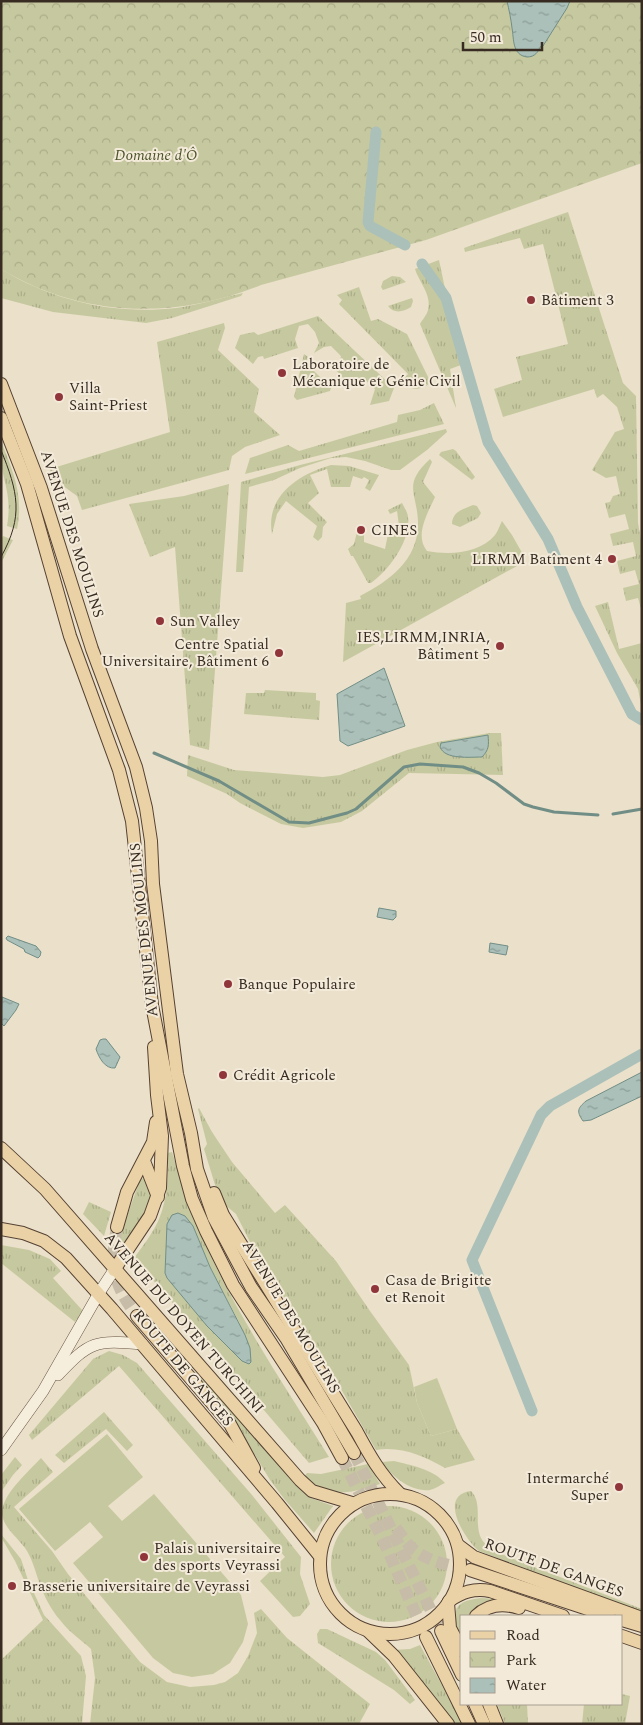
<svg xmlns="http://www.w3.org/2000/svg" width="643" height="1725" viewBox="0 0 643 1725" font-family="Spectral,serif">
<defs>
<pattern id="grass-tufts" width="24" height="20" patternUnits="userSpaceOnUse" patternTransform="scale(1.25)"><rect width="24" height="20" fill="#c6c99f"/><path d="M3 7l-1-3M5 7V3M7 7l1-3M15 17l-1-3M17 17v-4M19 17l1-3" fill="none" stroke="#abad89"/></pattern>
<pattern id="park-crowns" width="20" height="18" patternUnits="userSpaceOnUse" patternTransform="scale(1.25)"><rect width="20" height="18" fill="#c6c99f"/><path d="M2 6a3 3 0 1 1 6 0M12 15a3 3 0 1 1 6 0" fill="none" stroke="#abad89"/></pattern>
<pattern id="water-ripples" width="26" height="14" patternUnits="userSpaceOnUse" patternTransform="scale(1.25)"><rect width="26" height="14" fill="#aac0b9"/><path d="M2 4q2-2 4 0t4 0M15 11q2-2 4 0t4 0" fill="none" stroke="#8b9c96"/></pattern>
</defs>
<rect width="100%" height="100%" fill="#ebe0ca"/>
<g fill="url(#grass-tufts)" fill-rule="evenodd">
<polygon points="568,212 623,383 636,396 638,523 642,546 642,612 638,598 626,601 623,588 639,584 635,570 620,574 617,561 636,556 633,542 613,546 610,534 629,529 625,514 609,518 605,503 610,502 613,496 620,494 616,476 606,478 592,470 615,432 624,429 617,407 603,394 597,398 594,389 503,417 494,389 522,380 516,357 568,344 543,244 524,249 520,238 465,252 464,248"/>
<path d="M439,260L461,365L450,369L456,408L420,324C422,320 427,315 428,310C432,295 419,282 415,269Z"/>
<path d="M1,269C53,301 115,315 176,308C198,305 221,298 243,293L241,296L172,318L146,323L53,312L1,298Z"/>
<polygon points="392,276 400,277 406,282 383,290 381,287 383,281"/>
<path d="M359,287L371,321L378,319L407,334L431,383C422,388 416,392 406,385L405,377L408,374L339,304L342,300L337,295Z"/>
<path d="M412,298L413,301L411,307C403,312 394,314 388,306Z"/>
<polygon points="318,316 394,388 389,401 370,405 375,389 363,378 347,382 334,368 339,364 341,356 331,346 324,347 314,353 319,343 315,332 308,324 299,326 295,339 298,348 264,359 263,356 258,357 253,364 235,348 240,335 254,332 258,335"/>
<polygon points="224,323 225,328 218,350 259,389 254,412 280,435 245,447 232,456 229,470 82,510 77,496 51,477 50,469 170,432 157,342"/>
<polygon points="304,354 308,357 306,363 331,388 330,391 297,400 294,397"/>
<polygon points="434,403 444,424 245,474 250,458 288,445 299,451 397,422 398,415 420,410"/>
<polygon points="446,429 447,432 427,450 400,470 391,470 365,461 346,457 331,458 300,468 274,480 249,487 243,572 236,572 241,482 300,465"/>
<path d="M1,441C13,471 24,496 17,529L7,526C11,503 7,491 2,469C0,460 1,450 1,441Z"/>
<polygon points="453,449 456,451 475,477 472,480 439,455 441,452"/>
<path d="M430,459L432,462L423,482L435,497C428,513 414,535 427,551C449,555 479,554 495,535C498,531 500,525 502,521L512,535L525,558L517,566L343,662L346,603L361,599L360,596C390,581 419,559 418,522C417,492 402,485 430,459Z"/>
<path d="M331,465L349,466L379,475L370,491L365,488L369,480L364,477L362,479L353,476L350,487H331L327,469L310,475L319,493L308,503L327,522L323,527L322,537L318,541L313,537L317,526L286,501L277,514L272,534C265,496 299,474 331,465Z"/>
<polygon points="229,484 209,750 190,745 175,547 150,557 129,504 184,496"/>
<path d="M402,503C404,507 408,513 408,517C411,541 389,570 371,583H368L353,556H351L348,549L354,544L357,532L364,531V542L385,549L388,534L400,533L397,511L390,514L388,510Z"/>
<path d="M473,505L477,506L481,513L478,518L460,527L452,524C452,512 463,509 473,505Z"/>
<polygon points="3,536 13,540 1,563 1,540"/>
<polygon points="608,602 619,649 642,643 642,710 638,689 617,653 595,606"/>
<polygon points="265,690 316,693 316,700 320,701 319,720 244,714 246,693 264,693"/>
<polygon points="490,733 501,733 503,775 409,773 362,811 341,822 303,828 281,824 240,803 227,794 187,776 188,755 234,770 323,777 340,775 407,750 437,742"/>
<path d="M199,1108L212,1132L232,1162L275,1213L285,1205L336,1261L370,1311L409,1365L417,1403L431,1436L457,1429L475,1460L445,1468C424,1456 401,1446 376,1450L322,1356L256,1254L236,1214L224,1204L216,1188L204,1149L207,1144L198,1109Z"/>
<path d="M172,1152C182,1183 191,1216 206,1246C240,1320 286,1388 329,1457L309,1463L134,1258C143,1246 153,1233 159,1219C168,1198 168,1174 168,1153ZM193,1226L210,1267L240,1324L167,1278L165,1273L166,1253Z"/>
<polygon points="145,1177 152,1200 125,1246 119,1238 140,1180"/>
<polygon points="89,1202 111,1212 104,1236 83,1214"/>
<polygon points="1,1245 29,1250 50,1259 61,1271 53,1278 83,1311 75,1322 1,1263"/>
<polygon points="174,1350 241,1420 302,1491 311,1498 333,1506 314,1533 285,1500 270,1480 231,1415"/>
<polygon points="109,1351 123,1355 137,1363 252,1495 301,1557 300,1574 310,1604 300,1616 293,1617 260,1581 285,1557 119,1366 32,1440 29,1435 93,1359"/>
<polygon points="104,1412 133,1445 127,1451 106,1429 64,1463 55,1455"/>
<polygon points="15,1457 22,1465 13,1475 1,1492 1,1475"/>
<path d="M41,1458L53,1472L14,1507L52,1551L68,1574L140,1662L167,1682L190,1687L214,1685L225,1682L238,1673L248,1656L257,1633L254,1613L261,1609L287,1638L370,1704L359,1724H90L95,1678L91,1649C81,1640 68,1631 60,1620C52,1611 45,1598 41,1587C36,1575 34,1563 27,1551C20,1539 0,1526 2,1510C5,1492 29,1471 41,1458Z"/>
<path d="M394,1461C410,1465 433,1469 445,1483C440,1485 435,1489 430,1490C411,1492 392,1477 382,1462Z"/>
<path d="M368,1464L380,1484C349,1493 331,1500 304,1477L307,1473L321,1474Z"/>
<path d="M471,1491C483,1503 474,1524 481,1538C484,1544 491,1548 496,1552L642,1609V1613L479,1551C465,1540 437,1495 471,1491Z"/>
<circle cx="389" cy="1564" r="58"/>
<polygon points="1,1534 21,1559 28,1580 44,1615 81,1656 86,1676 82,1724 1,1724 1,1660 43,1620 15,1561 1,1537"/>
<path d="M481,1598L499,1599L473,1612L470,1616H462V1639C451,1615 450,1601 481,1598Z"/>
<polygon points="320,1629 327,1629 376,1652 385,1660 415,1700 410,1704 394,1690 318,1643 317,1634"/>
<polygon points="420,1645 463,1724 453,1724 393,1650 410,1649"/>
<polygon points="622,1694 630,1696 625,1724 582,1724 584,1704 622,1704"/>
<polygon points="497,1704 527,1704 528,1724 505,1724"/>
</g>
<path fill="url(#park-crowns)" d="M1,1H642V163L426,240L261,285C175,320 82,318 1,269Z"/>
<g fill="#c6c99f">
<polygon points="437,1378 457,1429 431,1436 417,1403 414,1387"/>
<polygon points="107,1434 143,1477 108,1506 122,1521 154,1494 241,1595 248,1624 243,1642 230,1663 213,1674 192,1677 173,1673 153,1658 73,1563 103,1537 90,1522 55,1551 19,1509"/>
</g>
<g fill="url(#water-ripples)" stroke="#718e86">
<path d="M507,1H570L567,8L543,46H541C538,52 535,57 527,57C512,55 514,39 512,28C511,19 509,10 507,1Z"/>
<polygon points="384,668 405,726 348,746 340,741 337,694"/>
<path d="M488,735C489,745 489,750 482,757C470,757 445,760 440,747L441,743Z"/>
<polygon points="379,908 396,911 396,917 393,920 377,917"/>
<polygon points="8,936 36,946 41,952 40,956 38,958 25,952 24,949 7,940 6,938"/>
<polygon points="490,943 508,946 506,955 489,952"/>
<polygon points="2,997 19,1004 16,1010 4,1026 1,1023"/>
<path d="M103,1039H106L120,1057L115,1068C105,1069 99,1058 96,1049L100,1040Z"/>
<path d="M642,1072V1096L591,1120L583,1121C576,1111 578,1108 586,1101Z"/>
<polygon points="178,1213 185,1216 193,1226 210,1267 245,1335 250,1348 251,1362 249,1364 242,1361 207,1326 167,1278 165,1273 167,1224 172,1215"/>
</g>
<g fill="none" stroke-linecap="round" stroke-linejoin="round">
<g stroke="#718e86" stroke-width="3">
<polyline points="154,753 219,781 289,822 309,823 347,813 356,809 404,767 420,764 463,767 479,773 496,783 524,804 533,807 554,812 598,815"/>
<polyline points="613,814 642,809"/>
</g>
<g stroke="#aac0b9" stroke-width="11">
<polyline points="376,132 368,222 370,226 405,245"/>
<polyline points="422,264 446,298 488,442 548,539 577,607 632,714 642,720"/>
<polyline points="532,1411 472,1260 541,1115 550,1106 642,1054"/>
</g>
<g stroke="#c7bca8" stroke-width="12" stroke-dasharray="12 6" stroke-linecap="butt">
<path d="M117,1227C110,1266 113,1284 137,1316"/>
<polyline points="354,1453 441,1631"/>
<polyline points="342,1458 383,1540 426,1637"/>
<path d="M396,1528C401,1534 405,1542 411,1547C426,1562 450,1565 470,1570"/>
</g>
<defs>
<g id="secondary">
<path d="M58,1375C90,1341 95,1340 142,1344"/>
<polyline points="1,1450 43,1391 99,1293 114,1270"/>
</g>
<g id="primary">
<polyline points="1,384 41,488 92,649 136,767 146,808 151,841 153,884 177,1074 191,1133 197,1169 214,1218 251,1287 286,1338 354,1453"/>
<polyline points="1,418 27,484 70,636 119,770 132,821 152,1005 183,1166 192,1199 206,1231 233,1285 323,1423 342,1458"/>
<polyline points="1,1148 45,1189 300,1480 312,1491 352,1503"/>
<polyline points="144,1161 158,1197"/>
<path d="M214,1193L223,1215L357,1432C370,1456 380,1474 400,1494"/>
<polyline points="117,1227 127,1192 153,1142 156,1122"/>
<polyline points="1,1229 23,1233 44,1241 66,1258 112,1309 277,1503 319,1555"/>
<polyline points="114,1270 150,1216 160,1188 162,1136 157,1095 154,1047"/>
<polyline points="137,1316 230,1424 254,1468"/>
<circle cx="390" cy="1564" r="70"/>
<polyline points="458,1545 474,1557 642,1618"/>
<polyline points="470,1570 609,1616"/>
<path d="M449,1601C462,1592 474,1588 490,1591L563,1616"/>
<polyline points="448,1603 450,1628 462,1651"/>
<path d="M476,1616C488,1604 503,1603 519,1608"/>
<polyline points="622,1620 642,1626"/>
<polyline points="368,1631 394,1656 448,1724"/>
<polyline points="441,1631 462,1675"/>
<polyline points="622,1636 642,1643"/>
<polyline points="426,1637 469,1724"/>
<polyline points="475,1704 484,1724"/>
<polyline points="489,1704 497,1724"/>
</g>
</defs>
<use href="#secondary" stroke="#685443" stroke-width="12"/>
<use href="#primary" stroke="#554133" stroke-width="14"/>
<use href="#secondary" stroke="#f6eedd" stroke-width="11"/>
<use href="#primary" stroke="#ead2a6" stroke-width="12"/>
<path stroke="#382c22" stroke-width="1" d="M1,450C18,492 24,516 1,557"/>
</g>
<g fill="#90353a" stroke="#f3ead9" stroke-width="2">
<circle cx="531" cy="300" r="5"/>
<circle cx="282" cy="373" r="5"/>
<circle cx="59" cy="397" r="5"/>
<circle cx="361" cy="530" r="5"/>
<circle cx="612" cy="559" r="5"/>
<circle cx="160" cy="621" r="5"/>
<circle cx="500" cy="646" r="5"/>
<circle cx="279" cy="653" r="5"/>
<circle cx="228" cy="984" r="5"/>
<circle cx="223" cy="1075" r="5"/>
<circle cx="375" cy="1289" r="5"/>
<circle cx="619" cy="1487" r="5"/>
<circle cx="144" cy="1557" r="5"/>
<circle cx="12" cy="1586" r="5"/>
</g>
<g text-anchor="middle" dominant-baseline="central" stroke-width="4" stroke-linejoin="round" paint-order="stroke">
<g font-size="15" font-style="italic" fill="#4b532a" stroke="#f3ead9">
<text x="156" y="155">Domaine d'Ô</text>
</g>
<g font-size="15" fill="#382c22" stroke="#f3ead9" text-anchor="start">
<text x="541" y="300">Bâtiment 3</text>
<text x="292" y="364">Laboratoire de<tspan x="292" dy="17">Mécanique et Génie Civil</tspan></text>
<text x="69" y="388">Villa<tspan x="69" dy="17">Saint-Priest</tspan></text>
<text x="371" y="530">CINES</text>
<text x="602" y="559" text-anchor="end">LIRMM Batîment 4</text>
<text x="170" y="621">Sun Valley</text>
<text x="490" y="637" text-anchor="end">IES,LIRMM,INRIA,<tspan x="490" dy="17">Bâtiment 5</tspan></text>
<text x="269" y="644" text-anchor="end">Centre Spatial<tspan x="269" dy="17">Universitaire, Bâtiment 6</tspan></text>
<text x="238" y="984">Banque Populaire</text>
<text x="233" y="1075">Crédit Agricole</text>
<text x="385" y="1280">Casa de Brigitte<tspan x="385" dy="17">et Renoit</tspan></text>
<text x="609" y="1478" text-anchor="end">Intermarché<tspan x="609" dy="17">Super</tspan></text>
<text x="154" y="1548">Palais universitaire<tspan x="154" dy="17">des sports Veyrassi</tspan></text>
<text x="22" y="1586">Brasserie universitaire de Veyrassi</text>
</g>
<g font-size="15" fill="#382c22" stroke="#f3ead9">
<text transform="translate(72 534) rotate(72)">AVENUE DES MOULINS</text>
<text transform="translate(144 930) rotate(-96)">AVENUE DES MOULINS</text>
<text transform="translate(291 1317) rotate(59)">AVENUE DES MOULINS</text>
<text transform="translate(184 1323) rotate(49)">AVENUE DU DOYEN TURCHINI</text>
<text transform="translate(183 1368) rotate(50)">ROUTE DE GANGES</text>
<text transform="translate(554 1568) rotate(20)">ROUTE DE GANGES</text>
</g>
</g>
<rect width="643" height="1725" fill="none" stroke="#382c22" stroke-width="5"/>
<rect x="460" y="1615" width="162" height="90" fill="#f3ead9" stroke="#a89e90"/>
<rect x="470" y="1631" width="25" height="8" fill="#ead2a6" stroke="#a89e90"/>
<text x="506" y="1640" font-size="15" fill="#382c22">Road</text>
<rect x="470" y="1652" width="25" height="15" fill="url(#park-crowns)" stroke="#a89e90"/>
<text x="506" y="1665" font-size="15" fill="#382c22">Park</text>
<rect x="470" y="1678" width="25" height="15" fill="url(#water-ripples)" stroke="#a89e90"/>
<text x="506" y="1690" font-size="15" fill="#382c22">Water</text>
<path d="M463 42v8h79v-8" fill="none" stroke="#382c22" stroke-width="2.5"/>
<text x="470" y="42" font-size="15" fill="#382c22" stroke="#f3ead9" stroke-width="4" paint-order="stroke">50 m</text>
</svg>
